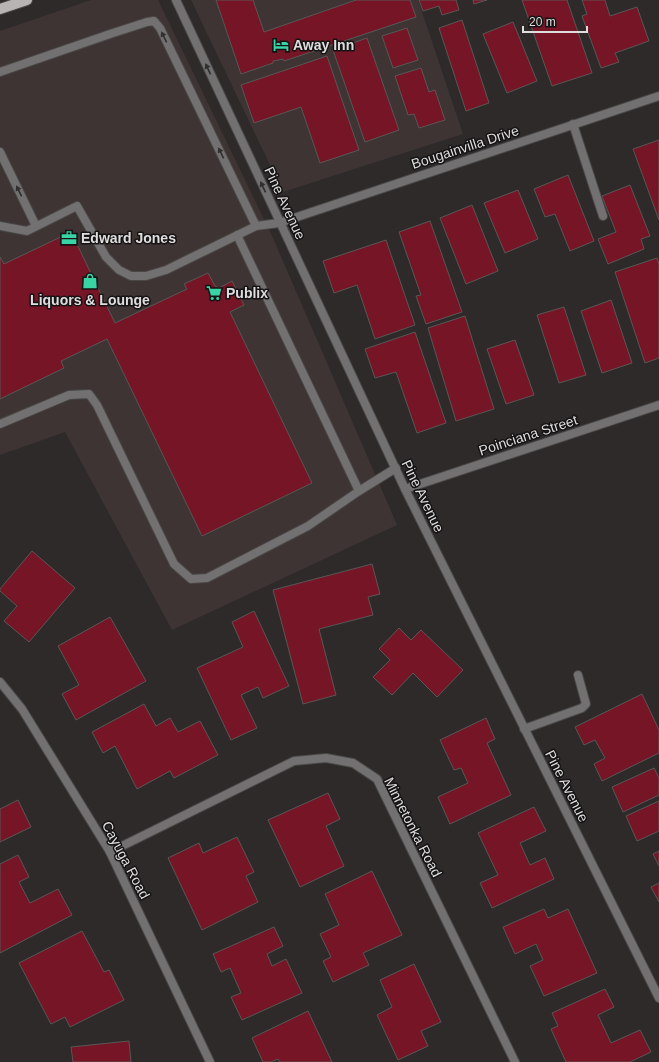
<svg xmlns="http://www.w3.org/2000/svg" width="659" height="1062" viewBox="0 0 659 1062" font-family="Arial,sans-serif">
<rect width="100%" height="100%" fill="#2e2a2a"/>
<g fill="#3e3434">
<polygon points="91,0 158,0 273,238 397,525 172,630 65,432 0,455 0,31"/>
<polygon points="191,0 418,0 463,134 283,192"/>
</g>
<g fill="#761525" stroke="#5a5656">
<polygon points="216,0 253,0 264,32 356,0 410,0 416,17 284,61 283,59 273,61 273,63 241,74"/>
<polygon points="419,0 456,0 459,10 442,15 439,6 423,11"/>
<polygon points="473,0 487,0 474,4"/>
<polygon points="522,0 567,0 592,73 552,86"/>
<polygon points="582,0 605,0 610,16 637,7 649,41 615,53 619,62 601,68 582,16 587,14"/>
<polygon points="462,20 489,103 466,111 439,28"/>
<polygon points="513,22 537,81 507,93 483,34"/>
<polygon points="407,28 418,60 393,68 382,36"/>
<polygon points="367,38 399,130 365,142 333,50"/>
<polygon points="327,56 359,150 320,163 301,107 254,123 241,85"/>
<polygon points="421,68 429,92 435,90 445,120 419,128 414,114 408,115 395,76"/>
<polygon points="659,140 659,220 633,149"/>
<polygon points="568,175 594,241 570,251 555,214 545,217 534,189"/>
<polygon points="630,185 650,236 641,239 644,249 608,264 598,239 616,232 602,196"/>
<polygon points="518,190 538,239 505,253 484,203"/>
<polygon points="472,205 498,271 466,284 440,218"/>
<polygon points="430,221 462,312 426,324 416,296 421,295 399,232"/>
<polygon points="71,232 115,323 187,289 184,284 208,273 215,286 219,288 232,281 244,305 230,312 312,483 202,536 107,339 61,361 64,368 0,399 0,257 4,264"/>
<polygon points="386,240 415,325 375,339 357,285 334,293 323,261"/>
<polygon points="657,258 659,264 659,358 645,363 615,272"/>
<polygon points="611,300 632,363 602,373 581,311"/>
<polygon points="564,307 586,375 559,383 537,315"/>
<polygon points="465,316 494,409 456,421 428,328"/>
<polygon points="415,332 446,423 417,433 396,372 375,378 365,349"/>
<polygon points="515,340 534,395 506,404 487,349"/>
<polygon points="32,551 75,588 29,642 4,621 17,606 0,591 0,589"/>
<polygon points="372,564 380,594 368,597 373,615 319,629 336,695 303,704 273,590"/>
<polygon points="254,611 289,686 263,698 258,687 241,695 257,728 231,740 197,668 243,647 232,622"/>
<polygon points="110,617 146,681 76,720 62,694 79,685 58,646"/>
<polygon points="399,628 411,640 421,630 463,670 437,697 413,673 392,695 373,677 390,660 379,649"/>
<polygon points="642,694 659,730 659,753 602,781 594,764 605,758 595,740 584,745 575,727"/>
<polygon points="144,704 156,726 170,718 178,732 200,721 218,755 174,778 170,771 137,789 115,746 103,753 92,732"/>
<polygon points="486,718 495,739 487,743 511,795 450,824 438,797 468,783 461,768 454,770 440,740"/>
<polygon points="654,768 659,778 659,795 623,812 612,787"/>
<polygon points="328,793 340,819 326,826 344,866 300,887 268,820"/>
<polygon points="18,800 31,827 0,842 0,809"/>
<polygon points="659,801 659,831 637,841 626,816"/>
<polygon points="534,807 546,831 520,843 530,865 545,858 554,879 492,908 480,883 498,875 478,833"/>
<polygon points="237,837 254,872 246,876 258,902 202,930 168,858 199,843 203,853"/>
<polygon points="659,851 659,866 653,854"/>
<polygon points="18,855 29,877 19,882 30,903 58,889 72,915 0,953 0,864"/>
<polygon points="372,871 402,935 363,953 369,965 333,982 323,961 331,957 320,934 339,925 325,894"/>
<polygon points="659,883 659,902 651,887"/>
<polygon points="544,909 548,918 568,909 597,973 544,996 530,966 543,960 536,944 515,954 503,927"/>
<polygon points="274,927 283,946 267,954 272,966 286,959 302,993 242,1020 231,997 241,993 230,968 221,972 213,954"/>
<polygon points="82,931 104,972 109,970 124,1000 70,1027 65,1017 51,1024 19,963"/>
<polygon points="414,964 441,1022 421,1031 428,1046 398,1060 377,1015 392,1007 380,980"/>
<polygon points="605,989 614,1007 598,1015 611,1043 640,1030 651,1052 630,1062 566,1062 551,1029 558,1026 552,1013"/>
<polygon points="308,1011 332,1062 280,1062 278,1059 271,1062 263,1062 252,1038"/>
<polygon points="129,1041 131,1062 73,1062 71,1047"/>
</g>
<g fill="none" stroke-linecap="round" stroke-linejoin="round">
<defs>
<g id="service">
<polyline points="0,72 110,34 147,22 154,21 160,28 256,226"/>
<polyline points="573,124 603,216"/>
<polyline points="0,152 36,226"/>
<polyline points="0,226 27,231 77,206 106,257 119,270 131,276 146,276 166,270 256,226 279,223"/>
<polyline points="237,235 359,491"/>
<polyline points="0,424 69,395 89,394 97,405 174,564 191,579 207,578 308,526 359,491 396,468"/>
<polyline points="524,729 582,708 586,704 578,675"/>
</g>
<g id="minor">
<polyline points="176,0 405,489 659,998"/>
<polyline points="279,223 659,96"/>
<polyline points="405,489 659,405"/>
<polyline points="0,682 22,709 110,852 210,1062"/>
<polyline points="110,852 294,761 326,758 353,763 377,779 515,1062"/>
</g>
<polyline id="primary" points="0,9 27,0"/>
</defs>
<use href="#service" stroke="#4a4747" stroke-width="10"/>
<use href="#minor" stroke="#4a4747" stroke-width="10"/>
<use href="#primary" stroke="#4a4747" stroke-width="12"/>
<use href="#service" stroke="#727070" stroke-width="8"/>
<use href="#minor" stroke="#727070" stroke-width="8"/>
<use href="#primary" stroke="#b8b4b4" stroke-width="10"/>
</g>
<defs><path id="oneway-solid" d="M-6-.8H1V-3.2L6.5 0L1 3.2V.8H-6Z"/></defs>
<g fill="#312f2f">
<use href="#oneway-solid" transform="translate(164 37) rotate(-116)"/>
<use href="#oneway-solid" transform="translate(208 69) rotate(-115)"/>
<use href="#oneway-solid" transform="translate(221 153) rotate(-116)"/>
<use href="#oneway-solid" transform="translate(263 187) rotate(-115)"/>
<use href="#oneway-solid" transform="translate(19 191) rotate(-116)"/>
</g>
<defs>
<symbol id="hotel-bare" viewBox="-9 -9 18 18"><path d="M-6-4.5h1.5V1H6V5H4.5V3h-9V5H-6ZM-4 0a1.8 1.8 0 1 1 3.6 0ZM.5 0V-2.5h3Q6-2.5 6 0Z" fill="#38d4a6" stroke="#151313" stroke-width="2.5" paint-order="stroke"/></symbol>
<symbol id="office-bare" viewBox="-9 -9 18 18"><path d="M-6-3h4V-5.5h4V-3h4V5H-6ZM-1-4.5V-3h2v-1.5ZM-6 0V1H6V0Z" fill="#38d4a6" stroke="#151313" stroke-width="2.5" paint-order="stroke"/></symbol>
<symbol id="shop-bare" viewBox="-9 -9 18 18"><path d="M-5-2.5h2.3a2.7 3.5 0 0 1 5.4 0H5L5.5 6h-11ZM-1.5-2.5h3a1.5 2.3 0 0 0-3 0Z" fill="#38d4a6" stroke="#151313" stroke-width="2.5" paint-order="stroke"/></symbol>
<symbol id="supermarket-bare" viewBox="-9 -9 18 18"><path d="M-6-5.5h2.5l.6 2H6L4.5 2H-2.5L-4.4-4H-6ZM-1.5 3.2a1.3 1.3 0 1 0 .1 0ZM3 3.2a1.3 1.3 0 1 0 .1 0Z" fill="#38d4a6" stroke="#151313" stroke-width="2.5" paint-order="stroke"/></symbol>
</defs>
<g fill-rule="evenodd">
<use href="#hotel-bare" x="270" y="34" width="22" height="22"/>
<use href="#office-bare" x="58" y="227" width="22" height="22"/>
<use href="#shop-bare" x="79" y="270" width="22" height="22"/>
<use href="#supermarket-bare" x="203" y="282" width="22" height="22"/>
</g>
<g text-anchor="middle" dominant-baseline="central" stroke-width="3" stroke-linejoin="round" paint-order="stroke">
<g font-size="14" font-weight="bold" fill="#dfdddd" stroke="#151313" text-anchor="start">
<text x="293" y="45">Away Inn</text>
<text x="81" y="238">Edward Jones</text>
<text x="226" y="293">Publix</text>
<text x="90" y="300" text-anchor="middle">Liquors &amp; Lounge</text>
</g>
<g font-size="14" fill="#dfdddd" stroke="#151313">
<text transform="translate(465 147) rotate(-18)">Bougainvilla Drive</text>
<text transform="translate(285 203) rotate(65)">Pine Avenue</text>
<text transform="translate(528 435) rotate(-18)">Poinciana Street</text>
<text transform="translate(423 496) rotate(64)">Pine Avenue</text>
<text transform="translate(567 786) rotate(63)">Pine Avenue</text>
<text transform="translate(413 827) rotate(63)">Minnetonka Road</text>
<text transform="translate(126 860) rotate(62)">Cayuga Road</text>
</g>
</g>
<path d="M523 26v6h64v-6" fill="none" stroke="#dfdddd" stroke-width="2"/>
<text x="529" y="26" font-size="12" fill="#dfdddd" stroke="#151313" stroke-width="3" paint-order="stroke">20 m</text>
</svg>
